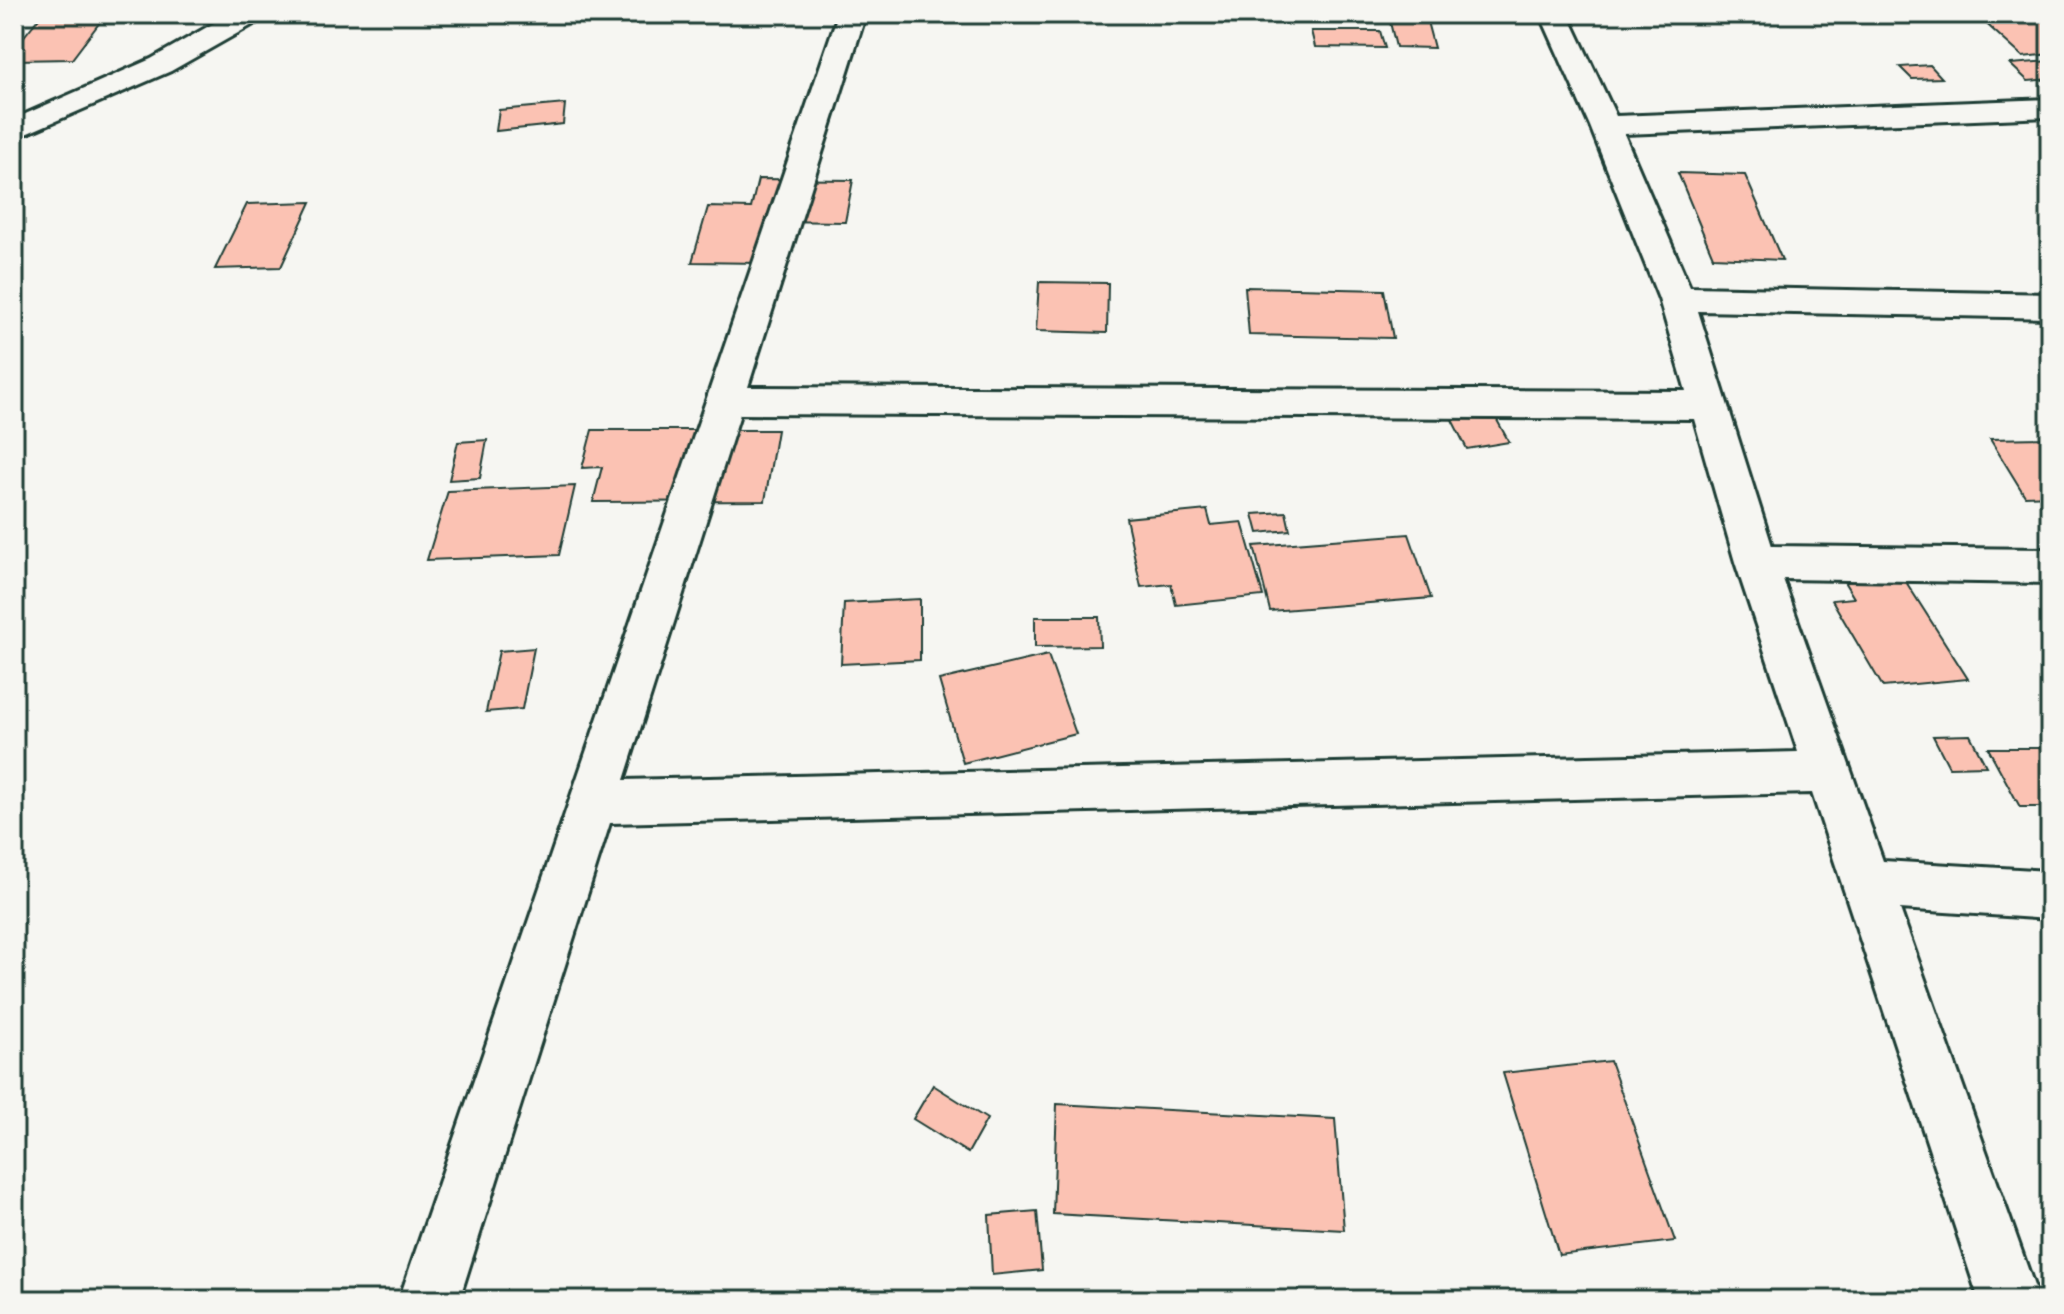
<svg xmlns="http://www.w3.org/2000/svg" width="2064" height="1314" viewBox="0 0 2064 1314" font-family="'Shantell Sans',sans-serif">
<rect width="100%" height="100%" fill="#f6f6f2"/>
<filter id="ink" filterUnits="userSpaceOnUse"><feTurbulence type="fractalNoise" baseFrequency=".0125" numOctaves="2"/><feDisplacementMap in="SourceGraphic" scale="16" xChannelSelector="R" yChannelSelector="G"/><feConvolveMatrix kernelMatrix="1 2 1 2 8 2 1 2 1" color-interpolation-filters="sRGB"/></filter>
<g filter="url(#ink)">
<g fill="#fbc2b3" stroke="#1f3d34" stroke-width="2">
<polygon points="42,14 106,14 72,59 14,60 14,49"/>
<polygon points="435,14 480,14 478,18 433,20"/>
<polygon points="1388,14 1425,14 1434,48 1396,47"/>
<polygon points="2040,14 2050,23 2050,54 2023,57 1980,18"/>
<polygon points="1311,31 1380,31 1385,48 1315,47"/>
<polygon points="2050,61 2050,79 2028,81 2010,64"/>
<polygon points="1930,65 1942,78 1912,79 1900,67"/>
<polygon points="565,104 563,124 496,131 499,110"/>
<polygon points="1678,173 1745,175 1782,260 1713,257"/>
<polygon points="758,179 853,180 845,222 771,221 761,263 692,262 708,207 751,208"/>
<polygon points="311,202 281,267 215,269 247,204"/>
<polygon points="1039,282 1108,283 1107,333 1036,331"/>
<polygon points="1245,287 1384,290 1393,338 1249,335"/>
<polygon points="1486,400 1509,442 1467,449 1445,406"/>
<polygon points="592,430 777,430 765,501 593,502 602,467 582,468"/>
<polygon points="2050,438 2050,495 2025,496 1990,439"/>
<polygon points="487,440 480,478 449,480 458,442"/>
<polygon points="575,486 559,555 427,560 448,491"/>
<polygon points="1207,510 1211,525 1242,522 1263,596 1176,605 1171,584 1141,587 1126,518"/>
<polygon points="1286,512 1290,530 1258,533 1253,514"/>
<polygon points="1409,534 1431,598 1270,611 1254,546"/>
<polygon points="1892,560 1968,679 1883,687 1832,600 1854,598 1834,565"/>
<polygon points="920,599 920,660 841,664 844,603"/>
<polygon points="1035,617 1099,617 1100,646 1035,647"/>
<polygon points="534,648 522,709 486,712 499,651"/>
<polygon points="1048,655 1076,734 963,763 939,680"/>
<polygon points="1970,735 1986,766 1949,767 1933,736"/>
<polygon points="1988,748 2044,748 2050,759 2050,807 2020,807"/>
<polygon points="1610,1061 1675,1241 1559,1255 1503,1073"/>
<polygon points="933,1085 987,1119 968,1153 913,1119"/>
<polygon points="1057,1104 1335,1119 1344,1230 1053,1214"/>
<polygon points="1037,1211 1042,1270 992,1275 989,1215"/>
</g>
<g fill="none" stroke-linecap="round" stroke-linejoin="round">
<defs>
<g id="minor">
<polygon points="230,14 265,14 261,20 171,71 14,139 14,119 151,59"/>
<path d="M838,14H866L748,387L1686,391L1659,299L1590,126L1540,14H1568L1616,116L2050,99V117L1624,134L1690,287L2050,294V318L1698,311L1772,546L2050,549V583L1783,579L1883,861L2050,871V919L1900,909L2039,1300H1979L1812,793L610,823L459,1300H399ZM740,414L1694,419L1735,562L1798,752L624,780Z"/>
</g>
</defs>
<use href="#minor" stroke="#1f3d34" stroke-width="6"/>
<use href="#minor" fill="#f6f6f2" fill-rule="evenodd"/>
</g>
</g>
<rect width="2064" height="1314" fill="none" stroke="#f6f6f2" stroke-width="48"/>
<rect x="24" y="24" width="2016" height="1266" fill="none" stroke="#1f3d34" stroke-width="3" filter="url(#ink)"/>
</svg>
